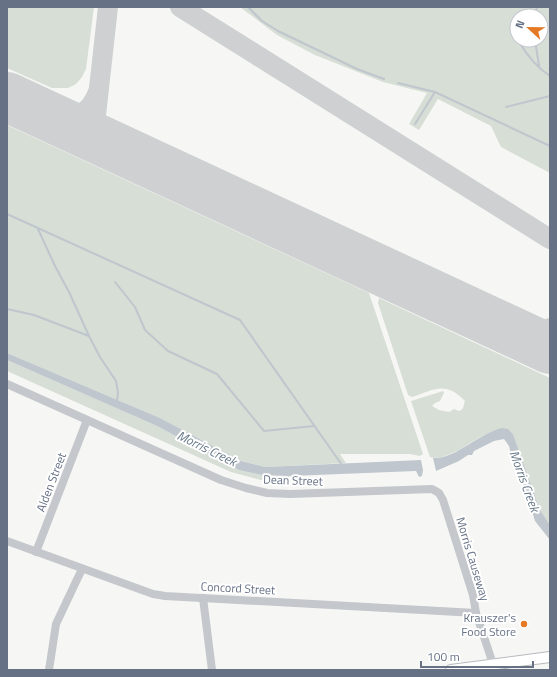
<svg xmlns="http://www.w3.org/2000/svg" width="557" height="677" viewBox="0 0 557 677" font-family="'Titillium Web',sans-serif">
<rect width="100%" height="100%" fill="#f6f7f4"/>
<g fill="#d7ded5" fill-rule="evenodd">
<polygon points="7,7 94,7 86,69 82,77 76,84 68,88 52,88 7,68"/>
<path d="M240,7H550V173L501,147L491,126L438,99L419,130L409,124L427,93L383,82L315,55L277,35ZM517,16H541V40H517Z"/>
<polygon points="7,125 369,293 423,454 420,456 410,454 340,454 346,463 265,467 241,461 160,418 7,353"/>
<path d="M379,298L550,378V525L540,510L513,434C496,413 454,465 430,457L411,401L443,391L444,393L440,401L435,403L432,406L439,410L449,412L454,409L459,411C465,409 463,405 465,401C446,381 435,389 412,397L408,395L378,303Z"/>
<polygon points="7,360 157,426 239,470 262,475 290,476 288,478 261,480 231,472 7,371"/>
</g>
<g fill="#bfc6cd">
<polygon points="7,353 160,418 241,461 265,467 421,460 423,470 422,476 419,477 416,471 290,476 262,475 239,470 157,426 7,360"/>
<path d="M502,428L508,429L513,434L540,510L550,525V540L535,521L525,488L513,462L509,446L504,439L494,441L474,451L472,455H468L459,461L436,471L433,458C454,460 481,432 502,428Z"/>
</g>
<g fill="none" stroke-linecap="round" stroke-linejoin="round">
<g stroke="#bfc6cd" stroke-width="2">
<polyline points="248,7 262,21 278,31 357,69 384,79"/>
<polyline points="535,16 537,7"/>
<polyline points="516,37 517,39"/>
<path d="M518,40C526,54 536,67 550,76"/>
<polyline points="535,40 539,66"/>
<polyline points="398,83 435,92 550,146"/>
<polyline points="506,107 550,96"/>
<polyline points="415,124 435,92"/>
<polyline points="7,214 240,320 342,465"/>
<polyline points="38,229 55,266 69,292 89,336 100,357 116,381 118,393 117,401"/>
<polyline points="115,282 135,307 145,330 168,351 217,374 264,431 314,426"/>
<polyline points="7,309 34,315 89,336"/>
</g>
<g stroke="#ced0d2" stroke-width="20">
<path d="M108,7L96,115C97,129 104,136 113,146"/>
<polyline points="180,7 550,239"/>
<path d="M54,119C76,119 90,114 98,92"/>
<polyline points="521,336 538,334 550,328"/>
</g>
<polyline stroke="#ced0d2" stroke-width="50" points="7,97 550,349"/>
<defs>
<polyline id="major" points="451,670 550,657"/>
</defs>
<use href="#major" stroke="#b7babf" stroke-width="12"/>
<g stroke="#c4c7cb" stroke-width="8">
<polyline points="7,384 221,480 246,488 267,493 290,494 432,489 439,493 443,500 473,595 476,613 493,664 500,670"/>
<polyline points="7,541 153,594 165,596 476,613"/>
<polyline points="36,552 87,420"/>
<polyline points="203,598 212,670"/>
<polyline points="49,670 56,624 82,569"/>
</g>
<use href="#major" stroke="#fff" stroke-width="10"/>
</g>
<circle fill="#e57926" stroke="#fff" stroke-width="1.5" cx="524" cy="624" r="4"/>
<g text-anchor="middle" dominant-baseline="central" stroke-width="4" stroke-linejoin="round" paint-order="stroke">
<g font-size="12" fill="#667185" stroke="#fff">
<text transform="translate(293 480) rotate(2)">Dean Street</text>
<text transform="translate(51 482) rotate(-69)">Alden Street</text>
<text transform="translate(473 559) rotate(73)">Morris Causeway</text>
<text transform="translate(238 588) rotate(3)">Concord Street</text>
</g>
<g font-size="12" fill="#667185" stroke="#fff" text-anchor="end">
<text x="516" y="617">Krauszer's<tspan x="516" dy="14">Food Store</tspan></text>
</g>
<g font-size="13" font-style="italic" fill="#667888" stroke="#fff">
<text transform="translate(207 448) rotate(26)">Morris Creek</text>
<text transform="translate(525 481) rotate(70)">Morris Creek</text>
</g>
</g>
<rect width="557" height="677" fill="none" stroke="#667185" stroke-width="16"/>
<g transform="translate(529 28) rotate(292)"><circle r="19" fill="#ffffff" stroke="#c2c6ce"/>
<path d="M0-3L7 15L0 10L-7 15Z" fill="#e57926"/>
<text y="-6" font-size="11" font-weight="bold" text-anchor="middle" fill="#667185">N</text>
</g>
<path d="M421 661v6h112v-6" fill="none" stroke="#667185" stroke-width="2"/>
<text x="427" y="661" font-size="12" fill="#667185" stroke="#ffffff" stroke-width="3" paint-order="stroke">100 m</text>
</svg>
